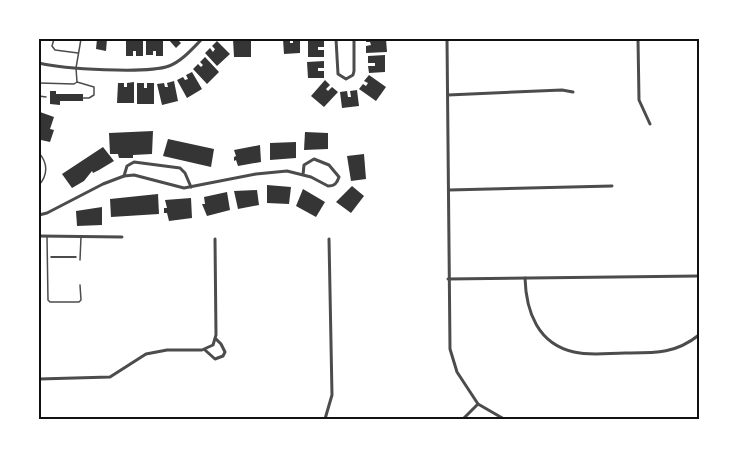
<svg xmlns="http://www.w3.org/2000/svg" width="738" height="458" viewBox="0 0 738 458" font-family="Manrope,sans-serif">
<rect width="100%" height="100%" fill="#fff"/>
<g fill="#353535">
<polygon points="97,39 107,39 106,51 96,49"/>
<polygon points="126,39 143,39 143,56 136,56 136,51 133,51 133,56 126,56"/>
<polygon points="146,39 163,39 163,56 156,56 156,51 153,51 153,55 146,55"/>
<polygon points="168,39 177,39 181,43 176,48"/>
<polygon points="233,39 244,41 244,39 251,39 251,57 234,57"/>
<polygon points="283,39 290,39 290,43 293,43 293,39 300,39 300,53 284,54"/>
<polygon points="366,39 386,39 387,52 366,53 366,46 371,45 370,42 366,42"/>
<polygon points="308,40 324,40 324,47 318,47 318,50 324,50 324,57 308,57"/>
<polygon points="217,41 230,54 217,66 205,53 210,48 213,52 215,49 212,46"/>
<polygon points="385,55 385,72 369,73 368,66 375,66 375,63 368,63 368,56"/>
<polygon points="205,57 219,72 207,84 193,69 198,64 201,67 203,65 200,62"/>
<polygon points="324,61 324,68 318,68 318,71 324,71 324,78 308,78 307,62"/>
<polygon points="192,72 202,89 187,98 177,80 183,77 185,80 188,79 186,75"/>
<polygon points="369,75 386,87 376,101 359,89 363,84 366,86 368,83 364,81"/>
<polygon points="325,80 330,85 326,89 328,91 332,87 338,92 324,107 311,96"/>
<polygon points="174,81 178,101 162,105 157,84 164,83 165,87 168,87 167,83"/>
<polygon points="134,82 134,103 117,103 118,83 124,83 124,87 127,87 127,83"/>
<polygon points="137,83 144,83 144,88 147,88 147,83 154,83 154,104 137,104"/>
<polygon points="357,90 359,106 342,108 340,92 347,91 348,97 351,97 350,91"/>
<polygon points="50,91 56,91 56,94 83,94 83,101 60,101 60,105 50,104"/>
<polygon points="40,112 54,117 50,129 54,130 50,142 41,140 40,145"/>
<polygon points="153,131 152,154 133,155 133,158 119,158 118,154 110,154 109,133"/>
<polygon points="305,132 328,133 328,149 304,150"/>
<polygon points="168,139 214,149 211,167 163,156"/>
<polygon points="296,142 296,158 270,160 270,143"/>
<polygon points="260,145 261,162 238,166 236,160 234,161 234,157 236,156 234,150"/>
<polygon points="103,147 114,161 99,170 93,173 92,171 84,181 72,188 62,174"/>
<polygon points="364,154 366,179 351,181 347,156"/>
<polygon points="267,185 291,187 289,204 267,203"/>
<polygon points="352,186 364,196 351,213 336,202"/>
<polygon points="303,189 325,202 316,217 296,206"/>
<polygon points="257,190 259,205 238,209 234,191"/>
<polygon points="227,192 230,210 207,216 202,204 205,204 204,197"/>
<polygon points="158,194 159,214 111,217 110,199"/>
<polygon points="191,198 192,218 169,221 167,213 164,213 164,208 167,208 165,200"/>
<polygon points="102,207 102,225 77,226 76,211"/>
</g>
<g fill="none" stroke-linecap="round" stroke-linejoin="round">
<polyline stroke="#111" stroke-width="1.5" points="51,257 76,257"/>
<g stroke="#4c4c4c" stroke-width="1.5">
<polyline points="54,39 52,46 55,50 78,53"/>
<polyline points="77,82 94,87 94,95 89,98 83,98"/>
<polyline points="39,83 74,84 77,82 76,68 81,39"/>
<polyline points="39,96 46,97"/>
<path d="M39,153C48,163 48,175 39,185"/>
<polyline points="47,237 48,300 50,302 79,302 81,300 80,285"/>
<polyline points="80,260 81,237"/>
</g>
<g stroke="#4c4c4c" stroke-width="3">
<polyline points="336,39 338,74 346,79 353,75 354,71 354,39"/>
<polyline points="447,39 450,349 457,372 478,404 504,419"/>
<polyline points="638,39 639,100 650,124"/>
<path d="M39,63C63,69 147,74 169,66C182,61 192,49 202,39"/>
<polyline points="448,95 562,90 573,92"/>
<polyline points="124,176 127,166 134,162 180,168 185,173 191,187"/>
<polyline points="449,190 612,186"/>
<path d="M39,215L47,213L103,184L124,176L134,175L184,188L256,174L287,171L311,177L328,186C335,186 337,183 339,177L329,165L314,159L304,165L303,175"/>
<polyline points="39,236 122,237"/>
<path d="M525,278C526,312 538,344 574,352C590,356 609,353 625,353C655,353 675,354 699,335"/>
<polyline points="448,279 699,276"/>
<polyline points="205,350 215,359 223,356 225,352 221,344 216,339"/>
<polyline points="39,379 110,377 146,354 167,350 202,350 213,345 216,335 215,239"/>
<polyline points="325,419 332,395 329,239"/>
<polyline points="463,419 478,404"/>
</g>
</g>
<rect width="738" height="458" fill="none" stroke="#ffffff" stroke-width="81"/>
<rect x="40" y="40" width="658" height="378" fill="none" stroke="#111" stroke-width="2"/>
</svg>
